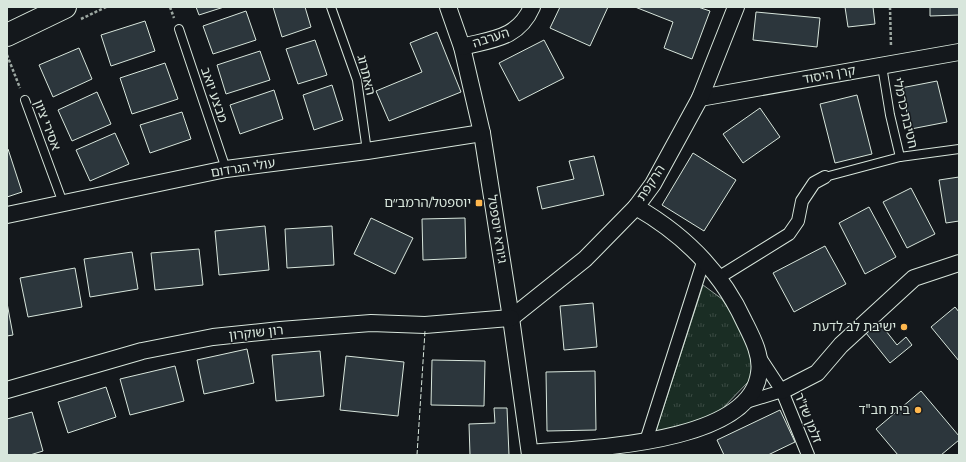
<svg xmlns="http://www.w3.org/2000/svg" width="966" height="462" viewBox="0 0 966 462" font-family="'Nunito Sans','Noto Sans Hebrew',sans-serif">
<defs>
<pattern id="grass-tufts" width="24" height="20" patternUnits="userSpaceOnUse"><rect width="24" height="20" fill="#1a2d24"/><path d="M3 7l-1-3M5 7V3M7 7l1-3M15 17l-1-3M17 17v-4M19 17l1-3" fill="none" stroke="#3b4b43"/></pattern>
</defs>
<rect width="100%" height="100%" fill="#14181c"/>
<polygon fill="url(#grass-tufts)" stroke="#939e99" points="703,285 722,299 744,332 753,359 750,380 720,411 696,422 655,434"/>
<g fill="#2c363c" stroke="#d8e6dc">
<polygon points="196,7 224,7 199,15"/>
<polygon points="273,7 305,7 311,27 282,37"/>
<polygon points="560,7 608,7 590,46 550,28"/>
<polygon points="635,7 698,7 710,11 692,59 664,48 673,22"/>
<polygon points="845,7 873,7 875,24 848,27"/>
<polygon points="930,7 959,7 959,15 930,16"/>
<polygon points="246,11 256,40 213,54 203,26"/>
<polygon points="756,12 820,18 817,47 753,40"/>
<polygon points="145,21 155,51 111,66 101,35"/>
<polygon points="437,32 461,92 389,121 376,91 422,72 410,43"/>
<polygon points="315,40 327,75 298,84 286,49"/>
<polygon points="544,40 564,78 519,101 499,63"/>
<polygon points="79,48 92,79 53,97 39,65"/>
<polygon points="260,51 270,80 226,94 217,65"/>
<polygon points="165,63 178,99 132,114 120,78"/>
<polygon points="937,81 947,122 911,129 901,88"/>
<polygon points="332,85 343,120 314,130 303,95"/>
<polygon points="274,90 283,119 240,134 230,105"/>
<polygon points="97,92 111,124 72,141 58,110"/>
<polygon points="857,95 872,154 835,163 820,104"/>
<polygon points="760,108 780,137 743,163 723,134"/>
<polygon points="182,112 191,139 150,153 140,125"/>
<polygon points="115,133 129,164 90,181 76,150"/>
<polygon points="8,149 22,192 7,197 7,150"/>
<polygon points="693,153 736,180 704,231 662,205"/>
<polygon points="594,156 604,195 542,209 537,187 574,179 569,161"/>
<polygon points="959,177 959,221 946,223 939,180"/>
<polygon points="911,188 935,234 907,248 883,202"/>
<polygon points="869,207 896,257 865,274 839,223"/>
<polygon points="371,218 413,238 395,274 354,254"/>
<polygon points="465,218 466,258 423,260 422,219"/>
<polygon points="265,226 269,270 219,275 215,231"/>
<polygon points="332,226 334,265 287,268 285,229"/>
<polygon points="825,246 846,284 794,312 773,273"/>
<polygon points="199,249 203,285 155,290 151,253"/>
<polygon points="132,252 138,289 90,297 84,259"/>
<polygon points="75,268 82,307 28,317 20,278"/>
<polygon points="7,303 13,335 7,336"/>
<polygon points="593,303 597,347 564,350 560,306"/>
<polygon points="955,307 959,312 959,361 931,327"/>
<polygon points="879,322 897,345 906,337 912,345 890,363 866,333"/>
<polygon points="247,349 254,383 204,394 197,360"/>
<polygon points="320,351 324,396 276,401 272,355"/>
<polygon points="346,356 404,362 398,416 340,410"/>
<polygon points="432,360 485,361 484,406 431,405"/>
<polygon points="175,366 184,401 130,415 120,379"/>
<polygon points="595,371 596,430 547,431 546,372"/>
<polygon points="106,387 116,417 68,433 58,402"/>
<polygon points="921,391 959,436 959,440 941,455 898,455 876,429"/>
<polygon points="494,408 507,408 509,455 470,455 469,424 495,423"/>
<polygon points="780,410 795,442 768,455 724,455 717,440"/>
<polygon points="32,412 43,451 30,455 7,455 7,419"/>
</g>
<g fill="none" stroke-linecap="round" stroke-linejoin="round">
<defs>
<g id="service">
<polyline points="331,7 357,80 367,151"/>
<polyline points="179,29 226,169"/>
<polyline points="882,66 890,115 900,157 959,149"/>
<polyline points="25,100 63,203"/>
<polyline points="825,177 900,157"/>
</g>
<g id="pedestrian">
<polyline points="718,278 789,234 798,221 802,201 814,183 825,177"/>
<polyline points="759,356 782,391"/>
<polyline points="746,402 782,391 808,455"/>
<polyline points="646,441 704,259"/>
</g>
<g id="minor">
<polyline points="448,7 462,47 482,133 511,318 530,455"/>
<path d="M462,47C492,39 518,39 532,7"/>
<polyline points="700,98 959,52"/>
<polyline points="7,215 226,169 367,151 482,133"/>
<polyline points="511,318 585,259 636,207 653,184 700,98 736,7"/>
<polyline points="7,390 142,351 213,337 280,330 371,323 425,325 511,318"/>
<polyline points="782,391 817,373 841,345 914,278 959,263"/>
<path d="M530,453C585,448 750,445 759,373C762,355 752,337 744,321C721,271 683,234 636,207"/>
</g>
<polyline id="secondary" points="7,35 65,7"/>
</defs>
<use href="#service" stroke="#d8e6dc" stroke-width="10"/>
<use href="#pedestrian" stroke="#d8e6dc" stroke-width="14"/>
<use href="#minor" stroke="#d8e6dc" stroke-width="18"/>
<use href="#secondary" stroke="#d8e6dc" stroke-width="24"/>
<g stroke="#9da8a2" stroke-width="2.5" stroke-dasharray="3 2" stroke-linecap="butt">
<polyline points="170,7 174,18"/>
<polyline points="890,7 891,47"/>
<polyline points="81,19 106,7"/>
<polyline points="7,55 20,88"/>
</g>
<use href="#service" stroke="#14181c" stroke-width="8"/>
<use href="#pedestrian" stroke="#14181c" stroke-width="12"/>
<use href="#minor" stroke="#14181c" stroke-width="16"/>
<use href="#secondary" stroke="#14181c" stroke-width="22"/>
<polyline stroke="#d8e6dc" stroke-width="1" stroke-dasharray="5 2" stroke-linecap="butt" points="417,455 425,331"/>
</g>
<g fill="#ffb74d" stroke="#14181c" stroke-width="1.5">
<rect x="475" y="199" width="8" height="8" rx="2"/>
<circle cx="904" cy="327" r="4"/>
<circle cx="918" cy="410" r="4"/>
</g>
<g text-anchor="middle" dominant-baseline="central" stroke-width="3" stroke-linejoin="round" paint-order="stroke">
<g font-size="13" fill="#d8e6dc" stroke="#14181c">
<text transform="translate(491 38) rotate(-18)">הערבה</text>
<text transform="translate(366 75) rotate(76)">האתרוג</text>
<text transform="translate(829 75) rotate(-10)">קרן היסוד</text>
<text transform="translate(214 95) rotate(71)">מבצע יואב</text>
<text transform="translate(905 113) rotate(77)">חטיבת כרמלי</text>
<text transform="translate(47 125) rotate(69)">אסירי ציון</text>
<text transform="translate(243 168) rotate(-9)">עולי הגרדום</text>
<text transform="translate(651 183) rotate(-57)">הרקפת</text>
<text transform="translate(497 229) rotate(81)">גיורא יוספטל</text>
<text transform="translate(256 333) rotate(-6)">רון שוקרון</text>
<text transform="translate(808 418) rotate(68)">זלמן שז"ר</text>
</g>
<g font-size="13" fill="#d8e6dc" stroke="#14181c" text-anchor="end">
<text x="471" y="203">יוספטל/הרמב״ם</text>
<text x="896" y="327">ישיבת לב לדעת</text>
<text x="910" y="410">בית חב"ד</text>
</g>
</g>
<rect width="966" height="462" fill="none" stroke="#d8e6dc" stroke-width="16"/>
</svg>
